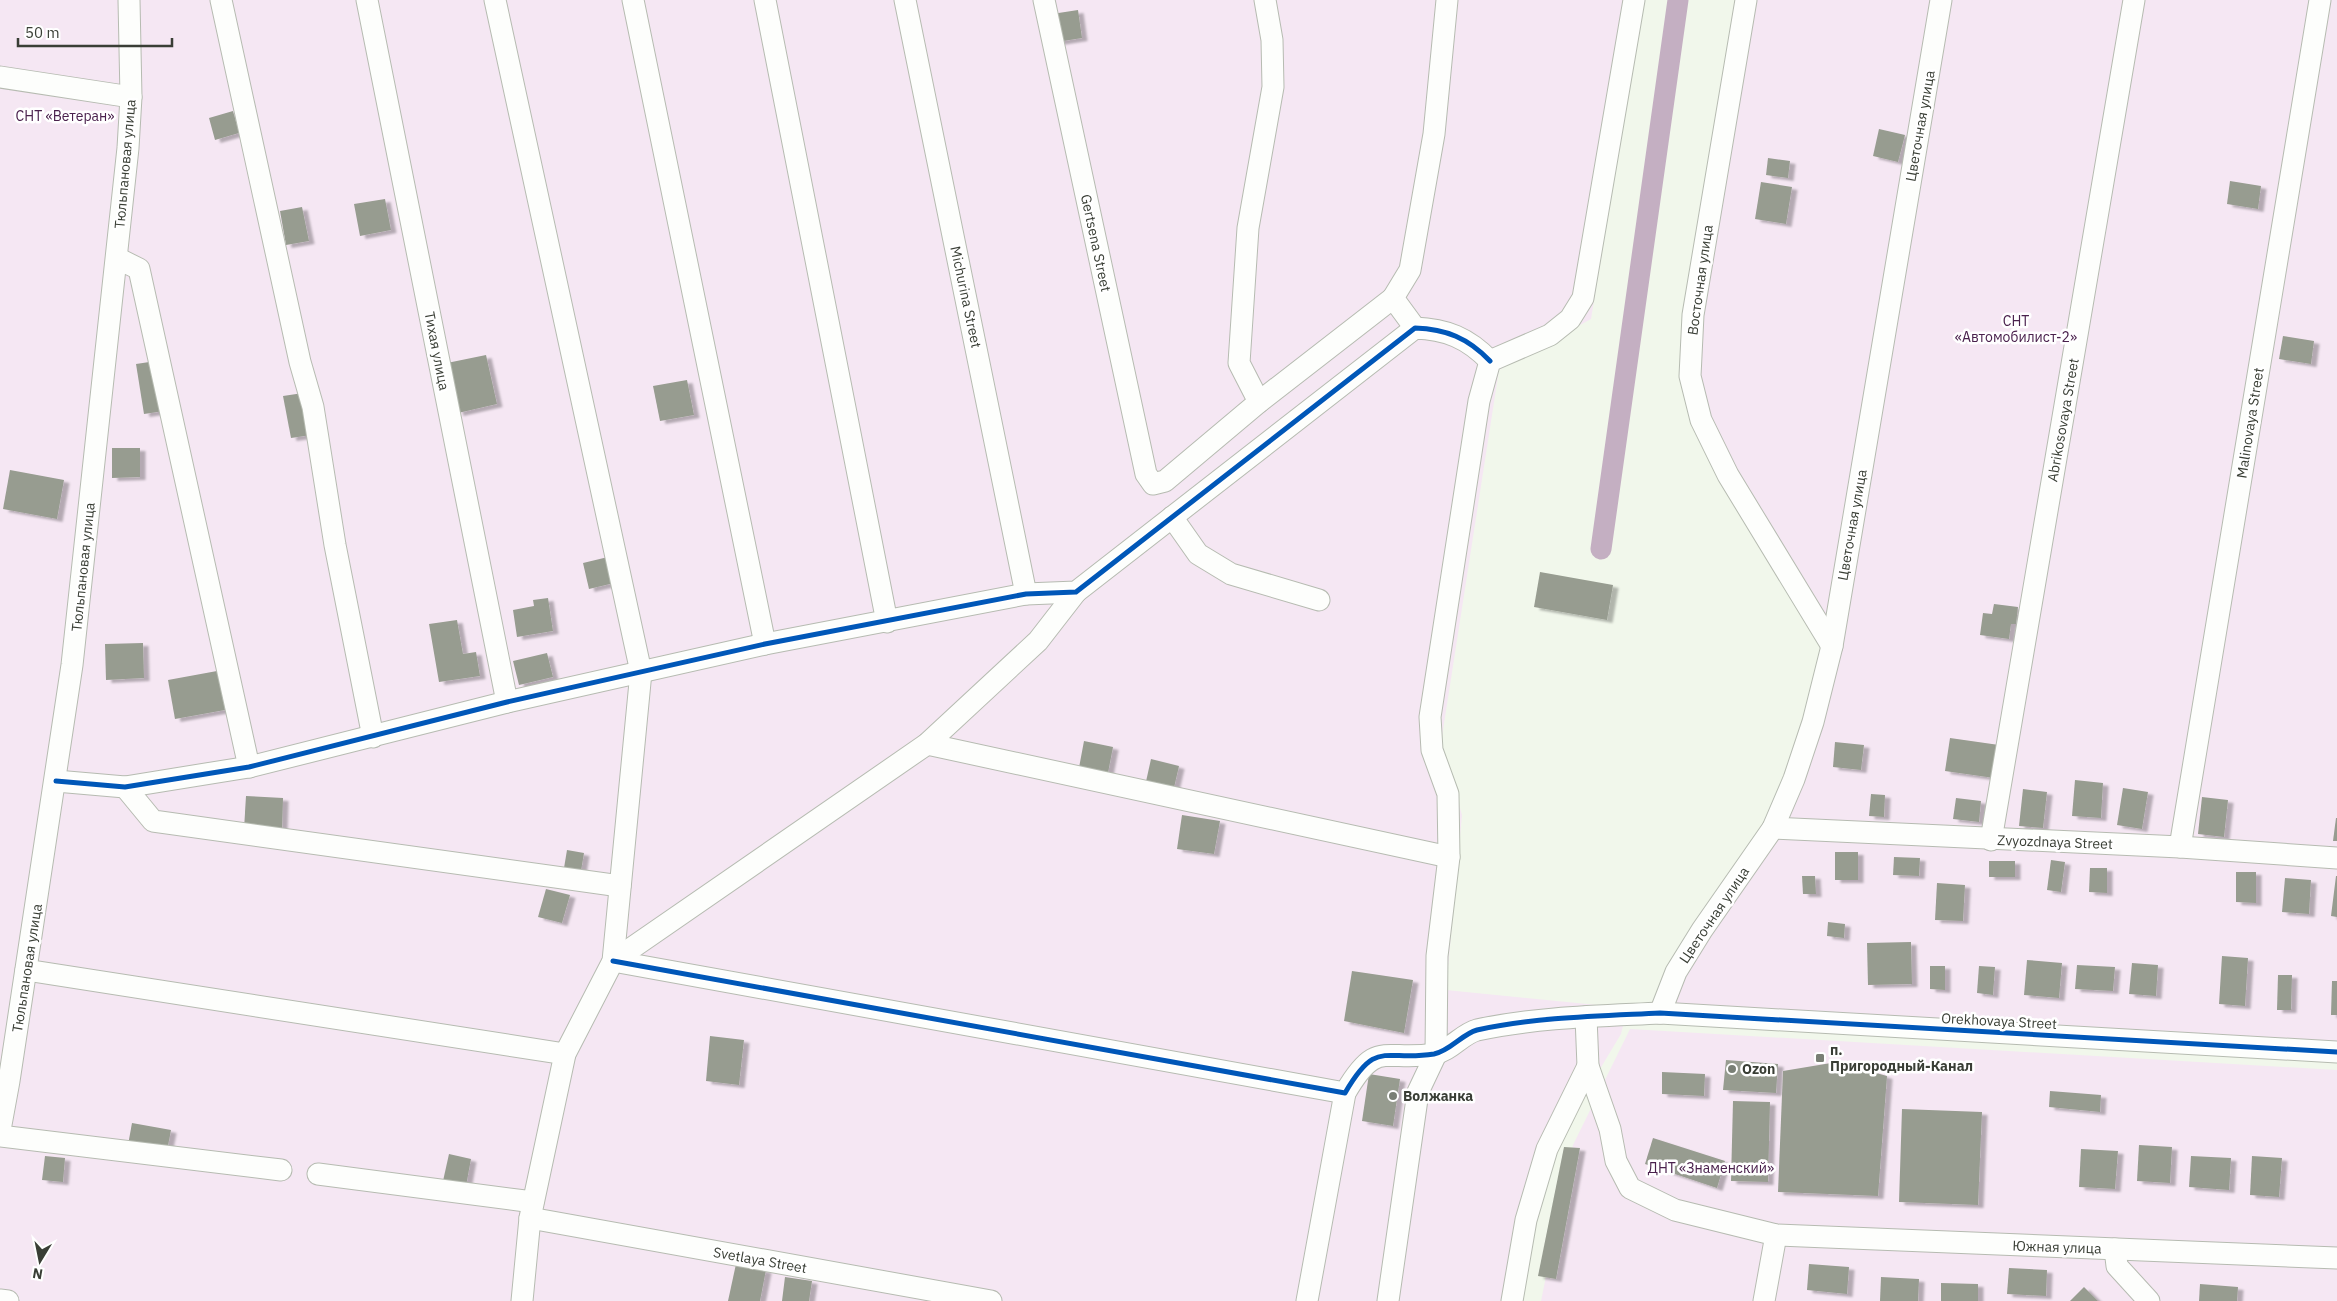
<svg xmlns="http://www.w3.org/2000/svg" width="2337" height="1301" viewBox="0 0 2337 1301" font-family="'IBM Plex Sans',sans-serif">
<defs>
<filter id="shadow"><feDropShadow dx="5.5" dy="3" stdDeviation="1" flood-color="#0004"/></filter>
</defs>
<rect width="100%" height="100%" fill="#f1f7eb"/>
<g fill="#f5e7f3">
<polygon points="0,0 1644,0 1591,319 1499,370 1441,743 1462,815 1446,990 1627,1008 1621,1034 1561,1134 1530,1245 1520,1301 0,1301"/>
<polygon points="1746,0 2337,0 2337,1052 1660,1013 1773,828 1832,647 1728,475 1690,376"/>
<polygon points="1630,1029 2337,1070 2337,1301 1541,1301 1573,1145"/>
</g>
<g fill="none" stroke-linecap="round" stroke-linejoin="round">
<polyline stroke="#c4afc2" stroke-width="21" points="1601,549 1678,0"/>
</g>
<g fill="#979c90" filter="url(#shadow)">
<polygon points="1078,10 1082,38 1057,42 1052,14"/>
<polygon points="233,111 239,133 215,140 209,118"/>
<polygon points="1879,129 1905,135 1898,162 1873,156"/>
<polygon points="1768,158 1790,161 1788,178 1766,175"/>
<polygon points="2230,181 2261,186 2258,209 2227,204"/>
<polygon points="1761,182 1792,187 1786,224 1755,219"/>
<polygon points="385,199 391,230 360,236 354,204"/>
<polygon points="302,207 309,241 286,245 280,211"/>
<polygon points="2283,336 2314,341 2311,364 2279,359"/>
<polygon points="486,355 497,404 458,413 447,363"/>
<polygon points="156,361 164,411 144,414 136,364"/>
<polygon points="687,380 694,415 660,421 653,386"/>
<polygon points="303,393 311,435 291,438 283,396"/>
<polygon points="112,448 140,448 140,477 112,478"/>
<polygon points="10,470 64,480 57,519 3,509"/>
<polygon points="608,557 614,583 589,589 583,563"/>
<polygon points="1540,572 1613,585 1607,620 1534,607"/>
<polygon points="548,598 553,631 517,637 513,610 534,606 533,600"/>
<polygon points="1994,604 2018,607 2016,624 2011,624 2009,639 1980,635 1983,613 1992,614"/>
<polygon points="457,620 463,654 476,652 480,676 439,682 429,624"/>
<polygon points="143,643 144,678 106,680 105,644"/>
<polygon points="547,653 553,677 519,685 513,661"/>
<polygon points="217,671 225,710 175,719 168,680"/>
<polygon points="1950,738 1999,745 1994,778 1945,771"/>
<polygon points="1084,741 1113,747 1107,778 1078,773"/>
<polygon points="1835,742 1864,745 1861,770 1833,767"/>
<polygon points="1151,759 1179,766 1173,792 1145,786"/>
<polygon points="2075,780 2103,783 2101,818 2072,816"/>
<polygon points="2123,788 2148,792 2142,829 2117,825"/>
<polygon points="2023,789 2047,792 2043,828 2019,826"/>
<polygon points="1871,794 1885,795 1884,817 1869,816"/>
<polygon points="246,796 283,798 282,830 244,829"/>
<polygon points="2202,797 2228,800 2224,837 2198,834"/>
<polygon points="1956,798 1981,801 1979,822 1953,819"/>
<polygon points="1182,815 1220,821 1214,854 1177,849"/>
<polygon points="2336,818 2337,818 2337,841 2333,841"/>
<polygon points="567,850 584,853 580,877 563,874"/>
<rect x="1835" y="852" width="23" height="28"/>
<polygon points="1894,857 1920,858 1919,876 1893,875"/>
<polygon points="2051,860 2065,862 2061,892 2047,890"/>
<rect x="1989" y="861" width="26" height="16"/>
<polygon points="2090,868 2107,868 2107,893 2089,892"/>
<polygon points="2236,872 2256,872 2256,903 2236,902"/>
<polygon points="1802,876 1815,876 1816,894 1803,894"/>
<polygon points="2336,876 2337,876 2337,917 2331,916"/>
<polygon points="2285,878 2311,880 2309,914 2282,912"/>
<polygon points="1937,883 1965,885 1963,921 1935,920"/>
<polygon points="546,889 570,895 562,923 538,917"/>
<polygon points="1828,922 1845,924 1844,938 1827,936"/>
<polygon points="1911,942 1912,984 1868,985 1867,943"/>
<polygon points="2222,956 2248,958 2245,1006 2219,1004"/>
<polygon points="2027,960 2062,963 2059,998 2024,995"/>
<polygon points="2132,963 2158,965 2156,996 2129,994"/>
<polygon points="2077,965 2115,967 2113,991 2075,989"/>
<polygon points="1930,966 1945,966 1945,990 1930,989"/>
<polygon points="1979,966 1995,967 1993,995 1977,993"/>
<polygon points="1352,971 1413,980 1404,1033 1344,1021"/>
<polygon points="2278,975 2292,975 2291,1010 2277,1010"/>
<polygon points="2332,981 2337,981 2337,1015 2331,1015"/>
<polygon points="710,1036 744,1040 739,1085 706,1081"/>
<polygon points="1726,1060 1778,1064 1776,1093 1723,1090"/>
<polygon points="1837,1062 1887,1076 1878,1196 1778,1192 1783,1071"/>
<polygon points="1662,1072 1705,1074 1704,1096 1662,1094"/>
<polygon points="1369,1074 1400,1079 1393,1126 1362,1121"/>
<polygon points="2050,1091 2101,1095 2100,1112 2049,1107"/>
<polygon points="1733,1101 1770,1102 1768,1182 1731,1181"/>
<polygon points="1902,1109 1982,1112 1978,1205 1899,1202"/>
<polygon points="132,1123 171,1130 167,1151 128,1145"/>
<polygon points="1653,1138 1725,1161 1717,1188 1645,1164"/>
<polygon points="2139,1145 2172,1147 2170,1183 2137,1181"/>
<polygon points="1564,1147 1580,1148 1556,1279 1538,1276"/>
<polygon points="2081,1149 2118,1151 2115,1189 2079,1187"/>
<polygon points="449,1154 471,1159 466,1186 443,1181"/>
<polygon points="45,1156 65,1158 63,1182 42,1180"/>
<polygon points="2191,1156 2231,1158 2229,1190 2189,1187"/>
<polygon points="2252,1156 2282,1158 2279,1197 2250,1195"/>
<polygon points="736,1264 766,1270 760,1301 728,1301"/>
<polygon points="1809,1264 1849,1267 1847,1294 1807,1290"/>
<polygon points="2009,1268 2047,1270 2046,1296 2007,1294"/>
<polygon points="785,1277 812,1281 809,1301 782,1301"/>
<polygon points="1881,1277 1919,1279 1918,1301 1880,1301"/>
<polygon points="1941,1283 1978,1284 1978,1301 1941,1301"/>
<polygon points="2200,1284 2238,1287 2237,1301 2199,1301"/>
<polygon points="2084,1287 2098,1301 2070,1301"/>
</g>
<g fill="none" stroke-linecap="round" stroke-linejoin="round">
<defs>
<g id="minor">
<polyline points="221,0 300,362 313,407 335,545 373,737"/>
<polyline points="367,0 507,702"/>
<polyline points="495,0 641,672 613,961 565,1054 530,1218 522,1301"/>
<polyline points="633,0 765,644"/>
<polyline points="765,0 887,622"/>
<polyline points="905,0 1026,594"/>
<polyline points="1044,0 1146,474 1153,484 1165,481 1259,402 1393,298"/>
<polyline points="1746,0 1693,315 1690,376 1701,420 1728,475 1832,646"/>
<polyline points="0,77 131,97"/>
<polyline points="117,258 139,269 249,767"/>
<polyline points="1415,328 1393,298 1410,270 1434,134 1447,0"/>
<polyline points="1259,402 1239,363 1248,228 1273,87 1272,40 1265,0"/>
<polyline points="1172,517 1198,554 1231,574 1319,600"/>
<polyline points="927,744 1449,857"/>
<path d="M56,781L125,787L249,767L507,702L765,644L1026,594L1076,592L1415,328C1446,329 1468,338 1490,361"/>
<polyline points="125,787 153,821 620,886"/>
<polyline points="1773,828 2180,847 2337,858"/>
<polyline points="1991,840 2134,0"/>
<polyline points="2180,847 2320,0"/>
<path d="M613,961L1345,1093C1377,1038 1384,1062 1434,1054C1450,1051 1462,1034 1477,1030C1537,1017 1600,1016 1660,1013L2337,1052"/>
<polyline points="613,961 927,744 1038,641 1076,592"/>
<polyline points="26,970 565,1054"/>
<polyline points="1660,1013 1676,972 1702,930 1773,828 1794,779 1813,722 1832,646 1941,0"/>
<polyline points="1586,1017 1588,1066 1610,1129 1616,1161 1630,1188 1675,1210 1776,1235 2337,1258"/>
<polyline points="0,1130 9,1081 72,665 128,148 131,97 129,0"/>
<polyline points="0,1136 281,1170"/>
<polyline points="318,1174 533,1202"/>
<polyline points="530,1218 991,1301"/>
<polyline points="2115,1249 2117,1266 2149,1301"/>
<polyline points="0,1300 8,1301"/>
<polyline points="1307,1301 1345,1093"/>
<polyline points="1388,1301 1418,1092 1436,1054 1437,956 1449,857 1448,794 1432,750 1430,717 1479,401 1490,361 1550,335 1570,319 1583,298 1634,0"/>
<polyline points="1512,1301 1526,1220 1547,1149 1588,1066"/>
<polyline points="1764,1301 1776,1235"/>
</g>
</defs>
<use href="#minor" stroke="#b6bbb1" stroke-width="23"/>
<use href="#minor" stroke="#fdfefc" stroke-width="21"/>
<defs>
<g id="cycleway">
<path d="M56,781L125,787L249,767L507,702L765,644L1026,594L1076,592L1415,328C1446,329 1468,338 1490,361"/>
<path d="M613,961L1345,1093C1377,1038 1384,1062 1434,1054C1450,1051 1462,1034 1477,1030C1537,1017 1600,1016 1660,1013L2337,1052"/>
</g>
</defs>
<use href="#cycleway" stroke="#fff" stroke-width="8"/>
<use href="#cycleway" stroke="#0057b8" stroke-width="5"/>
</g>
<g fill="#797f75" stroke="#fff" stroke-width="2">
<rect x="1815" y="1053" width="10" height="10" rx="2.5"/>
<circle cx="1732" cy="1069" r="5"/>
<circle cx="1393" cy="1096" r="5"/>
</g>
<g text-anchor="middle" dominant-baseline="central" stroke-width="5" stroke-linejoin="round" paint-order="stroke">
<g font-size="14" fill="#4a214d" stroke="#fff">
<text x="65" y="116">СНТ «Ветеран»</text>
<text x="2016" y="321">СНТ<tspan x="2016" dy="16">«Автомобилист-2»</tspan></text>
<text x="1711" y="1168">ДНТ «Знаменский»</text>
</g>
<g font-size="14" fill="#393e35" stroke="#fff">
<text transform="translate(1920 126) rotate(-80)">Цветочная улица</text>
<text transform="translate(125 164) rotate(-85)">Тюльпановая улица</text>
<text transform="translate(1096 243) rotate(78)">Gertsena Street</text>
<text transform="translate(1700 280) rotate(-82)">Восточная улица</text>
<text transform="translate(966 297) rotate(78)">Michurina Street</text>
<text transform="translate(437 351) rotate(79)">Тихая улица</text>
<text transform="translate(2063 420) rotate(-80)">Abrikosovaya Street</text>
<text transform="translate(2250 423) rotate(-81)">Malinovaya Street</text>
<text transform="translate(1852 525) rotate(-80)">Цветочная улица</text>
<text transform="translate(83 567) rotate(-84)">Тюльпановая улица</text>
<text transform="translate(2055 842) rotate(2)">Zvyozdnaya Street</text>
<text transform="translate(1714 915) rotate(-56)">Цветочная улица</text>
<text transform="translate(27 968) rotate(-81)">Тюльпановая улица</text>
<text transform="translate(1999 1021) rotate(3)">Orekhovaya Street</text>
<text transform="translate(2057 1247) rotate(2)">Южная улица</text>
<text transform="translate(760 1260) rotate(10)">Svetlaya Street</text>
</g>
<g font-size="14" font-weight="bold" fill="#393e35" stroke="#fff" text-anchor="start">
<text x="1830" y="1050">п.<tspan x="1830" dy="16">Пригородный-Канал</tspan></text>
<text x="1742" y="1069">Ozon</text>
<text x="1403" y="1096">Волжанка</text>
</g>
</g>
<g transform="translate(40 1261) rotate(190)" stroke="#ffffff" stroke-width="4" paint-order="stroke">
<path d="M0-4L9 19L0 12L-9 19Z" fill="#393e35"/>
<text y="-8" font-size="14" font-weight="bold" text-anchor="middle" fill="#393e35">N</text>
</g>
<path d="M18 38v8h154v-8" fill="none" stroke="#393e35" stroke-width="2.5"/>
<text x="25" y="38" font-size="15" fill="#393e35" stroke="#ffffff" stroke-width="4" paint-order="stroke">50 m</text>
</svg>
